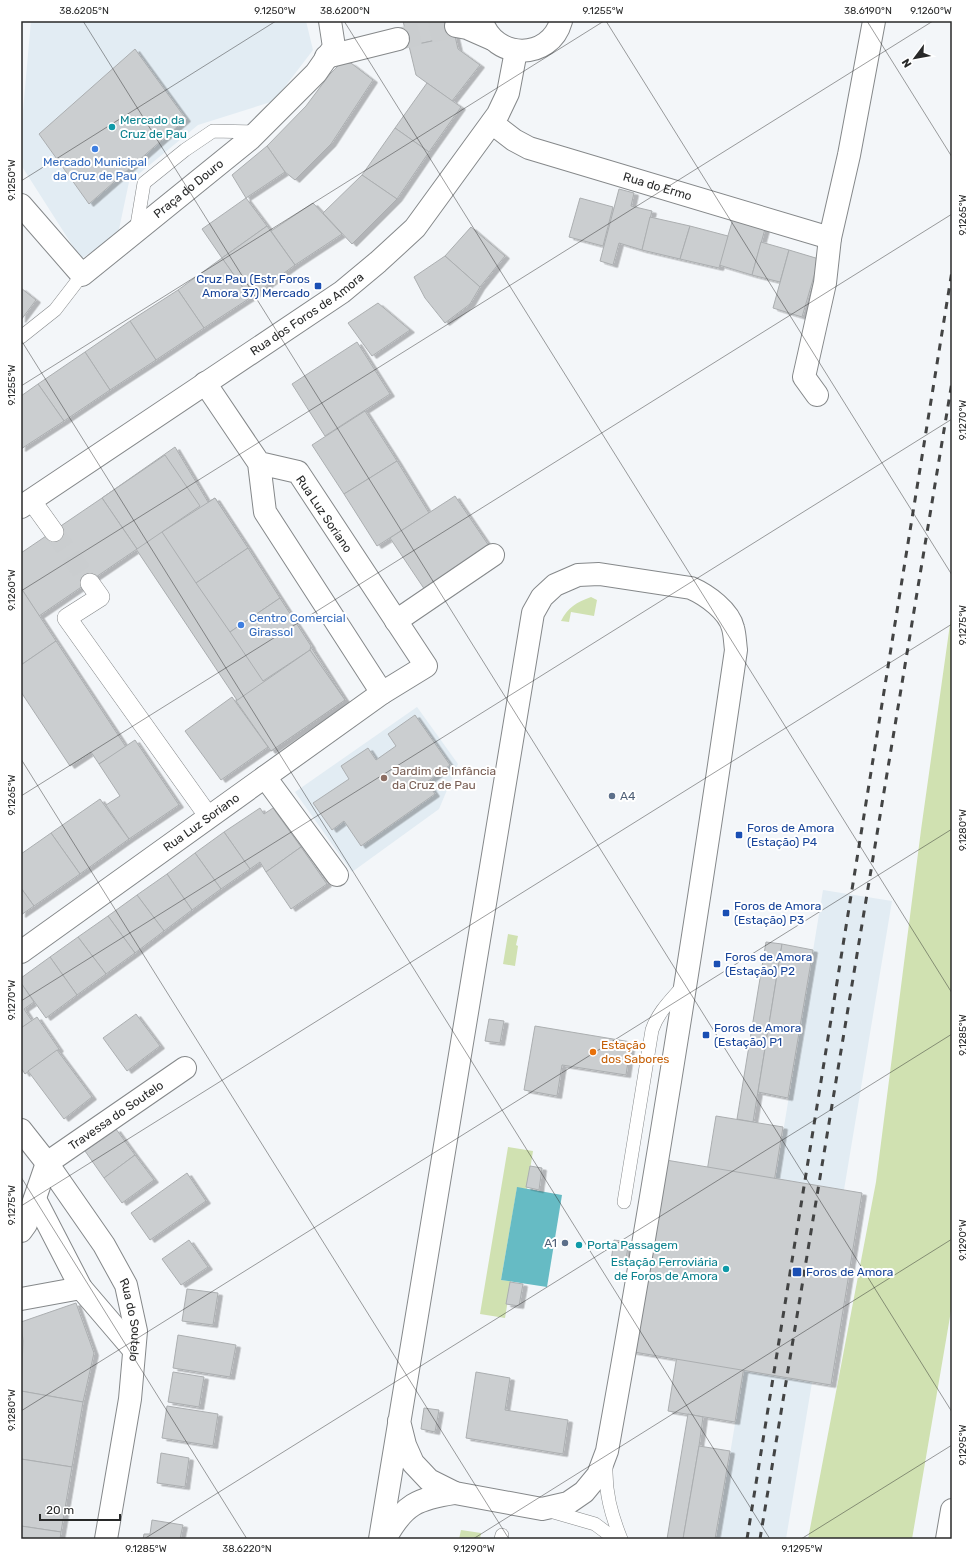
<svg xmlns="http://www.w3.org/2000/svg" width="973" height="1560" viewBox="0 0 973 1560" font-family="Rubik,sans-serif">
<defs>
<filter id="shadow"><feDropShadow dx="4.5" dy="2.5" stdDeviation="0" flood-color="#0004"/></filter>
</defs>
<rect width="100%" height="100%" fill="#f3f6f9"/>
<g fill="#e2ecf3">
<polygon points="31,21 306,21 313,50 274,101 198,125 129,182 118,234 81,259 21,165 21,133"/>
<polygon points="417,707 458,764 439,809 352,872 295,792"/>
<polygon points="823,890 892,901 786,1539 716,1539"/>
</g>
<g fill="#d0e1b1">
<path d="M591,597L597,600L594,616L571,612L569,622L561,621C567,608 577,602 591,597Z"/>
<polygon points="952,610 952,1305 912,1539 808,1539 876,1182 921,830"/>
<polygon points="508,934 518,936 516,945 518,946 515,966 503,964"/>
<polygon points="508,1147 533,1151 527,1189 517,1188 501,1280 511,1281 505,1318 480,1314"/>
<polygon points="461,1530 481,1533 480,1539 459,1539"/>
</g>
<polygon fill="#66bbc4" points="517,1187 562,1195 547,1287 501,1280"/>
<g fill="#cbced0" stroke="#abaeb0" filter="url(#shadow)">
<polygon points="403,21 452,21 455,36 409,46"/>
<polygon points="455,36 458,49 480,65 452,101 416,75 409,46"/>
<polygon points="135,49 186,119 89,204 39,134"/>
<polygon points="351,63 373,80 331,144 295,180 285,172 267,146 306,106 330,74 340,64"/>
<polygon points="427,83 461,107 429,152 395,128"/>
<polygon points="395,128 429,152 397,199 362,175"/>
<polygon points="267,146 285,172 246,198 232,175"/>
<polygon points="362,175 397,199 352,244 323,213"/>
<polygon points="619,189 634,193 631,206 652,211 642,250 619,243 613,265 600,261"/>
<polygon points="246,198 267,226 222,258 202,229"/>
<polygon points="580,198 613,207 603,246 569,237"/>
<polygon points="313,203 342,234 295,265 271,231"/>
<polygon points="650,217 690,226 680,259 642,250"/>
<polygon points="733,219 765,229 752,275 719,265"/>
<polygon points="267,226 295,265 250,298 222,258"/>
<polygon points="690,226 728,236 719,268 680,259"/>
<polygon points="471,227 505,256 480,287 445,256"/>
<polygon points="761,242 789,250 780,282 752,275"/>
<polygon points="789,250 819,259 802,317 773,308"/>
<polygon points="445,256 480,287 470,304 445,323 425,298 414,277"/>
<polygon points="222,258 250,298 204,328 178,290"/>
<polygon points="21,288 36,300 21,320"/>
<polygon points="178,290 204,328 156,360 130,321"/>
<polygon points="378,303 410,330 372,356 348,323"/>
<polygon points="130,321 156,360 110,390 85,352"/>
<polygon points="357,342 390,394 325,436 292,384"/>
<polygon points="85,352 110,390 64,421 38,384"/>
<polygon points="38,384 64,421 21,449 21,396"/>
<polygon points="365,411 397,461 344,494 312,445"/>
<polygon points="175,447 208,502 215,498 345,700 271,751 102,498"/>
<polygon points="165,455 200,506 137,549 102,498"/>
<polygon points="397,461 429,513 377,546 344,494"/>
<polygon points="455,496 489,546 425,590 390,538"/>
<polygon points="102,498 137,549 39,616 21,588 21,553"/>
<polygon points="215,498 248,548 196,583 162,532"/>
<polygon points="248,548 280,598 230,632 196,583"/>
<polygon points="21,588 56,641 21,665"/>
<polygon points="280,598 311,646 310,650 263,681 230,632"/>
<polygon points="56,641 126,747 99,764 91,752 70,766 21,692 21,665"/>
<polygon points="310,650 345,700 271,751 236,701"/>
<polygon points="232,697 268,747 221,780 185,731"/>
<polygon points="415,715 450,765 427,782 435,794 361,846 344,821 332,830 313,803 349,779 341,766 368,748 376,760 396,746 388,734"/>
<polygon points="135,740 179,805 129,839 106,805 120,796 99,764"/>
<polygon points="100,799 129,839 80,874 51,833"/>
<polygon points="260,808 264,814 273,808 301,847 266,872 260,862 250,869 224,832"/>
<polygon points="224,832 250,869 221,889 195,853"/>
<polygon points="51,833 80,874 34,906 21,888 21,854"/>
<polygon points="301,847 327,884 291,909 266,872"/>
<polygon points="195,853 221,889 192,910 167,874"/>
<polygon points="167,874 192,910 164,931 137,895"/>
<polygon points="21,888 34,906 21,915"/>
<polygon points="137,895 164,931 135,953 108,916"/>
<polygon points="108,916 135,953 106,974 78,937"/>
<polygon points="78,937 106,974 77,995 50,957"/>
<polygon points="766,942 782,944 753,1122 737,1119"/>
<polygon points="782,944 813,950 788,1098 758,1092"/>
<polygon points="50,957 77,995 46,1018 21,983 21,978"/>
<polygon points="21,983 34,1002 24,1009 32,1021 21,1028"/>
<polygon points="136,1014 160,1046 127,1071 103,1038"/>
<polygon points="37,1017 59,1049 25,1074 21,1068 21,1028"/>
<polygon points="489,1019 504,1021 500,1043 485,1041"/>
<polygon points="535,1026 631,1042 626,1075 562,1065 557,1096 524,1090"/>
<polygon points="57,1050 92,1097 64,1119 28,1071"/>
<polygon points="716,1116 783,1127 735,1422 668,1411"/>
<polygon points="116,1129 135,1155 104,1178 85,1151"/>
<polygon points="135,1155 154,1180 122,1203 104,1178"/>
<polygon points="654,1158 862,1193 831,1385 622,1350"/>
<polygon points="530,1166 542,1168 539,1190 526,1187"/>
<polygon points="187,1173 206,1201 150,1240 131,1213"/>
<polygon points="189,1240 208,1267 181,1285 162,1259"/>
<polygon points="614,1240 629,1242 625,1264 611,1261"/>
<polygon points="510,1282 523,1284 519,1306 506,1304"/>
<polygon points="187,1289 218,1293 213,1325 182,1321"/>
<polygon points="76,1303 94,1353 83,1402 21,1391 23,1341 21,1322"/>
<polygon points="178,1335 236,1345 230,1377 173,1368"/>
<polygon points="173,1372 204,1377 199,1407 168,1402"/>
<polygon points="476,1372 510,1378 505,1410 568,1420 563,1454 466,1438"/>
<polygon points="21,1391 83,1402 72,1467 21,1459"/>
<polygon points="167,1406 218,1414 213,1446 162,1438"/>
<polygon points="424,1408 439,1410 435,1432 421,1429"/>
<polygon points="688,1414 703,1417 699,1446 683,1539 667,1539"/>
<polygon points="699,1446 730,1451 715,1539 683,1539"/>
<polygon points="161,1453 189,1458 185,1487 157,1483"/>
<polygon points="21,1459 72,1467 61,1532 21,1526"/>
<polygon points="152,1520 183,1525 180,1539 143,1539 144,1534 150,1534"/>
<polygon points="21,1526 61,1532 60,1539 21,1539"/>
</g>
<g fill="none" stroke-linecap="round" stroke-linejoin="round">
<polyline stroke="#cacdcf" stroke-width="19" stroke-dasharray="19 10" stroke-linecap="butt" points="54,532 90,583"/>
<polyline stroke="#cacdcf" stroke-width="22" stroke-dasharray="22 11" stroke-linecap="butt" points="398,39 456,26"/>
<defs>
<g id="service">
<polyline points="136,231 144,183 185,150 213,131 258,132"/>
<polyline points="21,337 55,310 82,275"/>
<path d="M624,1202L652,1030C658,1012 671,1000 683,986"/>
<path d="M606,1465C605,1492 611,1514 621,1539"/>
<polyline points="550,1511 595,1524 615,1539"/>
<polyline points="501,1539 502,1535"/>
</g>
<g id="pedestrian">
<polyline points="31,500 54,532"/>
<polyline points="90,583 100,597 67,618 209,817"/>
</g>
<g id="minor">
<polyline points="456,26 467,28 492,39"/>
<polyline points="326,57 398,39"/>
<path id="s1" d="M492,123L514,140L529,148L830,238"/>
<path id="s2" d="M21,205L82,275L250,139L316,73L334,47L330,21"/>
<polyline points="205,383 259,463 265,512 382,693 426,666 298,472 259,463"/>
<polyline points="817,395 804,377 825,283 830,238 849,155 874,21"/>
<polyline points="396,621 493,555"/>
<polyline points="265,777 337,875"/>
<path id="s3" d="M21,952L382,693"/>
<path id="s4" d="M21,1130L47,1163L104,1245L126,1285L136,1331L130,1399L106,1539"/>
<polyline points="35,1199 81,1288 134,1350"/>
<path id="s5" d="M21,1231L26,1224L47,1163L185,1068"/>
<polyline points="21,1299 81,1288"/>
<path d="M380,1539C431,1230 482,921 533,613L542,597L555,585L578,575L599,574L691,588C707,595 729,611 733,628C735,635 735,643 736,650C697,918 655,1185 607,1451L598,1475L584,1492L568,1503L542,1509L455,1493L429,1480L413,1463L405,1445L399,1421"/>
<path d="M385,1539C404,1504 417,1499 455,1493"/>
</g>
<g id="secondary">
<path d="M482,21C494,60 550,61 561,21"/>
<path id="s6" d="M21,507L342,292L378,262L415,228L498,114L508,93L516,51"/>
</g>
<polyline id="motorway" points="947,1539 952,1510"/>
</defs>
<use href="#service" stroke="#85888a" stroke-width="14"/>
<use href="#pedestrian" stroke="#85888a" stroke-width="20"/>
<use href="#minor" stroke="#85888a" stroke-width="24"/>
<use href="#secondary" stroke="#85888a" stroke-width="24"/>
<use href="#motorway" stroke="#85888a" stroke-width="24"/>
<use href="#service" stroke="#fff" stroke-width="13"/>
<use href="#pedestrian" stroke="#fff" stroke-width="19"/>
<use href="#minor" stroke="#fff" stroke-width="22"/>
<use href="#secondary" stroke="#fff" stroke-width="22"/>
<use href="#motorway" stroke="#fff" stroke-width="22"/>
<g stroke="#434444" stroke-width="3" stroke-dasharray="7 7" stroke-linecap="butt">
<polyline points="747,1539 952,271"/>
<polyline points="760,1539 952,382"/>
</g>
</g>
<path fill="none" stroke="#282929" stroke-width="1" stroke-opacity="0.45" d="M83,21L952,1412M344,21L952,993M606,21L952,575M867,21L952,157M21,181L276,21M21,340L770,1539M21,386L604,21M21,591L933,21M21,759L509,1539M21,796L952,214M21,1001L952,419M21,1177L247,1539M21,1206L952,624M21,1411L952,829M144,1539L952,1034M473,1539L952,1239M801,1539L952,1445"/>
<g fill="#0f9aa8" stroke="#fff" stroke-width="1.5">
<circle cx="112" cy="127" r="4"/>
<circle cx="579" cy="1245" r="4"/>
<circle cx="726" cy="1269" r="4"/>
</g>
<g fill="#3f7fe0" stroke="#fff" stroke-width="1.5">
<circle cx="95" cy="149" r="4"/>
<circle cx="241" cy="625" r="4"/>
</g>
<g fill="#1a4fb4" stroke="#fff" stroke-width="1.5">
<rect x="314" y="282" width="8" height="8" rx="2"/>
<rect x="735" y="831" width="8" height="8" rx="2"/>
<rect x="722" y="909" width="8" height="8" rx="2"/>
<rect x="713" y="960" width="8" height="8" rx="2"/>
<rect x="702" y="1031" width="8" height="8" rx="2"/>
<rect x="792" y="1267" width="10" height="10" rx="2"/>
</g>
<circle fill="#8d6e63" stroke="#fff" stroke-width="1.5" cx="384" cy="778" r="4"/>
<g fill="#5c6f8a" stroke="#fff" stroke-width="1.5">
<circle cx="612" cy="796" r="4"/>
<circle cx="565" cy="1243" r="4"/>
</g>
<circle fill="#e8710a" stroke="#fff" stroke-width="1.5" cx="593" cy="1052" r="4"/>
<g text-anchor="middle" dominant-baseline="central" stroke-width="4" stroke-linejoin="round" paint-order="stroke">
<g font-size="12" fill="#0d838f" stroke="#fff" text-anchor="start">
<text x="120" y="120">Mercado da<tspan x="120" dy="14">Cruz de Pau</tspan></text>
<text x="587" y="1245">Porta Passagem</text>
<text x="718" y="1262" text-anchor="end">Estação Ferroviária<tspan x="718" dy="14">de Foros de Amora</tspan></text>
</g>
<g font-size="12" fill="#366cbe" stroke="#fff">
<text x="95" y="162">Mercado Municipal<tspan x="95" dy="14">da Cruz de Pau</tspan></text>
<text x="249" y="618" text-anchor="start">Centro Comercial<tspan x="249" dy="14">Girassol</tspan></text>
</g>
<g font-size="12" fill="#282929" stroke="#fff">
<text stroke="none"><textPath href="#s1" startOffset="179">Rua do Ermo</textPath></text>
<text stroke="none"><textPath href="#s2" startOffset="230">Praça do Douro</textPath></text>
<text stroke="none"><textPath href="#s6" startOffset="345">Rua dos Foros de Amora</textPath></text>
<text transform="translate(324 514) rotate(56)">Rua Luz Soriano</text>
<text stroke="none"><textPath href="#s3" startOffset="222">Rua Luz Soriano</textPath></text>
<text stroke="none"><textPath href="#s5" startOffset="157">Travessa do Soutelo</textPath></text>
<text stroke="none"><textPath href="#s4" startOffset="223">Rua do Soutelo</textPath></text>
</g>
<g font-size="12" fill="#164399" stroke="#fff" text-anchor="start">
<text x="310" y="279" text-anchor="end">Cruz Pau (Estr Foros<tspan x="310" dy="14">Amora 37) Mercado</tspan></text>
<text x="747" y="828">Foros de Amora<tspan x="747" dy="14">(Estação) P4</tspan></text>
<text x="734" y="906">Foros de Amora<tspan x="734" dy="14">(Estação) P3</tspan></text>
<text x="725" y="957">Foros de Amora<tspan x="725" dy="14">(Estação) P2</tspan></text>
<text x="714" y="1028">Foros de Amora<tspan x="714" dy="14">(Estação) P1</tspan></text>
<text x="806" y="1272">Foros de Amora</text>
</g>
<g font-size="12" fill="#785e54" stroke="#fff" text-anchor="start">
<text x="392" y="771">Jardim de Infância<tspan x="392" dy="14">da Cruz de Pau</tspan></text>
</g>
<g font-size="12" fill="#4e5e75" stroke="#fff" text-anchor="start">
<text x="620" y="796">A4</text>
<text x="557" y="1243" text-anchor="end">A1</text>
</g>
<g font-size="12" fill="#c56008" stroke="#fff" text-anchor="start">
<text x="601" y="1045">Estação<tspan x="601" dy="14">dos Sabores</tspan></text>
</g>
</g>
<rect width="973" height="1560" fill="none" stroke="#ffffff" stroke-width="44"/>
<g transform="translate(915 58) rotate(238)" stroke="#ffffff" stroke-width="3" paint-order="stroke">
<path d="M0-3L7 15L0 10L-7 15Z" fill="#282929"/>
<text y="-6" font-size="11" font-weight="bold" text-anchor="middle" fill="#282929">N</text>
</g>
<path d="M40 1514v6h80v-6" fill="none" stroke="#282929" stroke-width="2"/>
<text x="46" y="1514" font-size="12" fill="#282929" stroke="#ffffff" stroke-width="3" paint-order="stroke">20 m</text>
<rect x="22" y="22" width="929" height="1516" fill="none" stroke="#282929" stroke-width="1.5"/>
<g font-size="10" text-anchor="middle" fill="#282929">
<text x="84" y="14">38.6205°N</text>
<text x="275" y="14">9.1250°W</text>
<text x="345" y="14">38.6200°N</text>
<text x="603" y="14">9.1255°W</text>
<text x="868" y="14">38.6190°N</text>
<text x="931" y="14">9.1260°W</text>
<text transform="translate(11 180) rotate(-90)" y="4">9.1250°W</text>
<text transform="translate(962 215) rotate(-90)" y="4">9.1265°W</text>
<text transform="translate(11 385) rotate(-90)" y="4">9.1255°W</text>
<text transform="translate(962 420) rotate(-90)" y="4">9.1270°W</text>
<text transform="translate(11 590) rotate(-90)" y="4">9.1260°W</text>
<text transform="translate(962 625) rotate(-90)" y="4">9.1275°W</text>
<text transform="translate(11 795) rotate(-90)" y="4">9.1265°W</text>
<text transform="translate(962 830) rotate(-90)" y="4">9.1280°W</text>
<text transform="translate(11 1000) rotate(-90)" y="4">9.1270°W</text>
<text transform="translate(962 1035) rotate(-90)" y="4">9.1285°W</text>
<text transform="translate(11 1205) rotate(-90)" y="4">9.1275°W</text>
<text transform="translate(962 1240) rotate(-90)" y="4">9.1290°W</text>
<text transform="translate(11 1410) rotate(-90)" y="4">9.1280°W</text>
<text transform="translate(962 1445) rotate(-90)" y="4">9.1295°W</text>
<text x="146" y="1552">9.1285°W</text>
<text x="247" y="1552">38.6220°N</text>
<text x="474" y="1552">9.1290°W</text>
<text x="802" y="1552">9.1295°W</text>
</g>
</svg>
